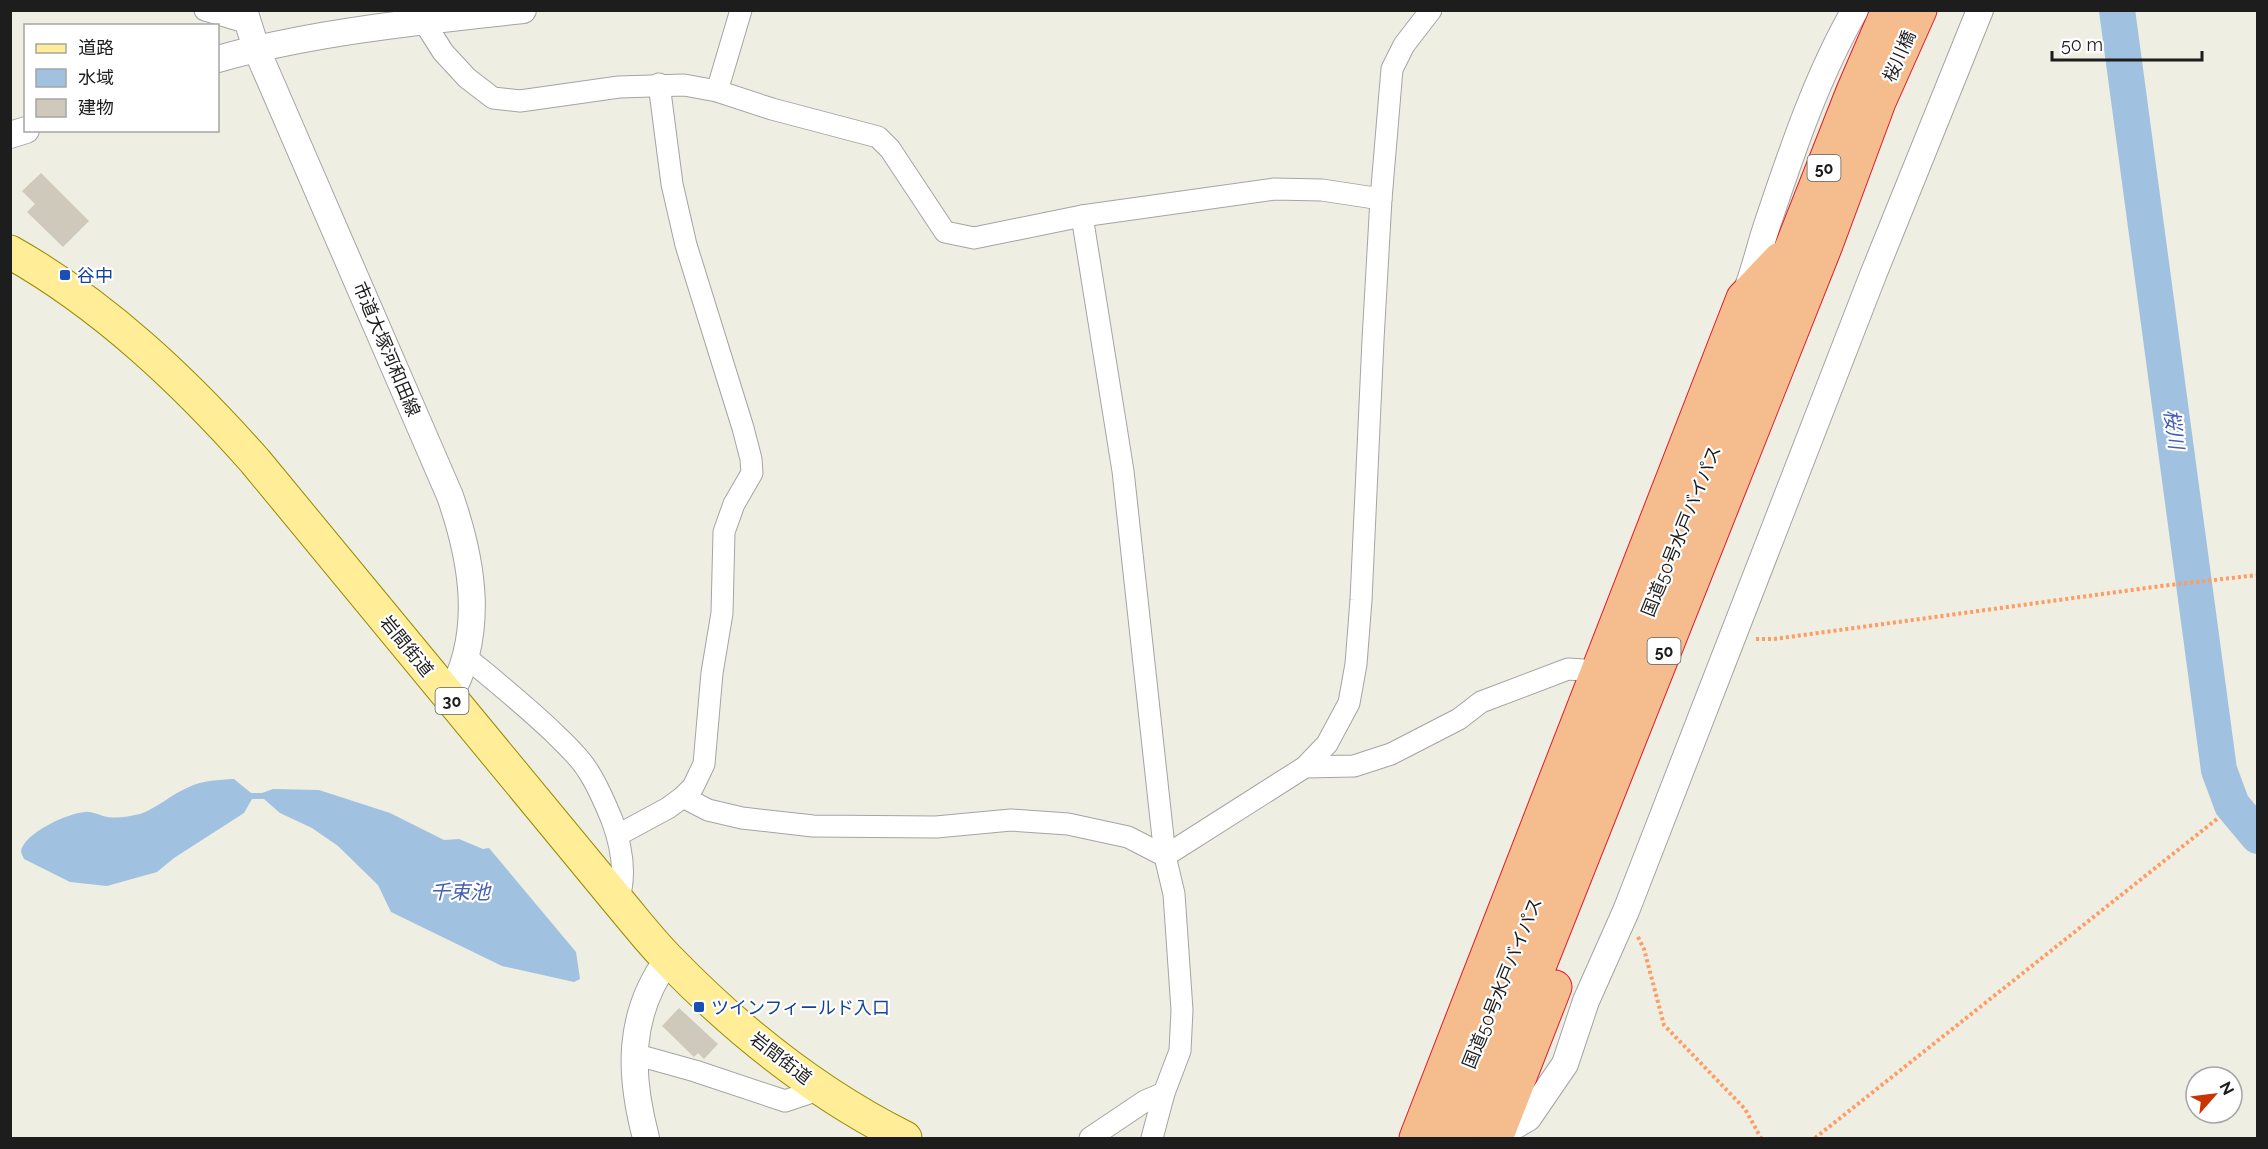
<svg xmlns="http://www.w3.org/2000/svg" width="2268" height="1149" viewBox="0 0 2268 1149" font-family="Raleway,'Noto Sans JP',sans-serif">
<rect width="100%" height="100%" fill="#efeee2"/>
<path fill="#a0c1df" d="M234,779L251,793H262L273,789L319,790L390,813L444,840L459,839L483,849L489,848L576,952L580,979L574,982L502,966L391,912L378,885L338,846L312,828L280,813L264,799H252L244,813L174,858L157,872L107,886L70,882L24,859L21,852C22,834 68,813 85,812C90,811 97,814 103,816C115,819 127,817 140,814C157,808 172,794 189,787C203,780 219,780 234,779Z"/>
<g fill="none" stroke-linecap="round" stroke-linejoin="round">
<polyline stroke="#a0c1df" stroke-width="36" points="2117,10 2219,770 2232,805 2258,836"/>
</g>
<g fill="#cfc9bb">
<polygon points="41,173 89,221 63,247 27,212 35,204 22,191"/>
<polygon points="679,1008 718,1044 704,1059 698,1053 694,1057 662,1026"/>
</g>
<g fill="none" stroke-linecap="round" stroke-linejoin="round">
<defs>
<g id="minor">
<polyline points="205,10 248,23"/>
<polyline points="424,22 443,52 467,78 493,98 520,101 619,87 684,85 717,91 772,109 878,137 890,149 945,232 974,238 1082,216 1274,189 1322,190 1381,199"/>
<polyline points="717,91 741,10"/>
<polyline points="1082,216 1123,471 1165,856 1174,894 1182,1010 1180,1051 1164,1093 1152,1138"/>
<path d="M466,657C496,682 526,706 554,733C566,745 579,756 588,771C598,786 605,803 612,820C622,847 627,874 618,901"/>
<polyline points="1305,767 1354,766 1391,754 1459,719 1481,702 1568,669 1599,671"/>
<polyline points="683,797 708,810 742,818 813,826 936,827 1011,820 1068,824 1128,837 1165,856"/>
<polyline points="618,835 668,808 683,797 693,787 704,764 712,673 722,613 724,532 734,504 752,473 751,459 743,428 686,245 672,184 659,84"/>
<polyline points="1165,856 1305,767 1327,744 1349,703 1356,664 1361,600 1373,340 1381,199 1392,69 1404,45 1431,10"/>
<polyline points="634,1054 695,1071 785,1101 821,1089"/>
<polyline points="1090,1138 1145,1101 1164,1093"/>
</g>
<g id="tertiary">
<path d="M244,10L256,48L450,496C473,562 485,634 449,697"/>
<path d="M218,59C317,31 420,22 523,10"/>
<polyline points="10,135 26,130"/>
<path d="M1746,292C1755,270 1760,245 1768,222C1792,151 1817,76 1855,10"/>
<polyline points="1497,1136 1528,1118 1565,1064 1586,1001 1626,911 1873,275 1980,10"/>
<path d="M646,1138C629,1074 627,1015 668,959"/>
</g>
<path id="primary" d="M10,252C104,305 184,381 255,461L618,901C635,921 651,942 669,960C737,1030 817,1094 905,1138"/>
<g id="trunk">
<polyline points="1416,1138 1743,298 1780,259"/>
<polyline points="1441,1138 1853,91 1888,10"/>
<polyline points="1471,1138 1826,245 1879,102 1920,10"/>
<polyline points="1496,1138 1555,987"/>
</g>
</defs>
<use href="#minor" stroke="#a4a4a4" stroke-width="23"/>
<use href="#tertiary" stroke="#a4a4a4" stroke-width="28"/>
<use href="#primary" stroke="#968a00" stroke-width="35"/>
<use href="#trunk" stroke="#e21a2b" stroke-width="35"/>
<g stroke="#ff9b63" stroke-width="4" stroke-dasharray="3 3" stroke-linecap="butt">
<polyline points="1756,639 1774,639 2161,586 2258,575"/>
<polyline points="1638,937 1644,949 1664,1025 1745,1109 1761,1138"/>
<polyline points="1815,1138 2217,819"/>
</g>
<use href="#minor" stroke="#fff" stroke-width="21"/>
<use href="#tertiary" stroke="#fff" stroke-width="26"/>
<use href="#primary" stroke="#ffed97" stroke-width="33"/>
<use href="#trunk" stroke="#f5bc8e" stroke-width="33"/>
</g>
<g fill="#1a4fb4" stroke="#fff" stroke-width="2">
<rect x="59" y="269" width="12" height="12" rx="3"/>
<rect x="693" y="1001" width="12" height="12" rx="3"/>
</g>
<g text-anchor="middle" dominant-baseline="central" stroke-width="4.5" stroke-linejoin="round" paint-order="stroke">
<g fill="#fff" stroke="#616161" stroke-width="1.5">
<rect x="1807.5" y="155" width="33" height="26" rx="4.5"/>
<rect x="1647.5" y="638" width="33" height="26" rx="4.5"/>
<rect x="435.5" y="688" width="33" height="26" rx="4.5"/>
</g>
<g font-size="16" font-weight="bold" fill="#1d1d1d">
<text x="1824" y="168">50</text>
<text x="1664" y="651">50</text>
<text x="452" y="701">30</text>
</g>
<g font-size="18" fill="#1d1d1d" stroke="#fff">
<text transform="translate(1899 56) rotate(-66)">桜川橋</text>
<text transform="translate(387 349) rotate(67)">市道大塚河和田線</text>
<text transform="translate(1681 531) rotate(-68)">国道50号水戸バイパス</text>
<text transform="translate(407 646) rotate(51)">岩間街道</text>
<text transform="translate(1502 983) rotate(-68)">国道50号水戸バイパス</text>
<text transform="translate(781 1058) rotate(38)">岩間街道</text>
</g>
<g font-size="18" fill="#164399" stroke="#fff" text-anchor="start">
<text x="77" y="275">谷中</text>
<text x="711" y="1007">ツインフィールド入口</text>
</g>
<g font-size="20" font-style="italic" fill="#445fb1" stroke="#fff">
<text transform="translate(2174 429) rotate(82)">桜川</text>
<text x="460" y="892">千束池</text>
</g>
</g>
<rect width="2268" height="1149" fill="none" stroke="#1d1d1d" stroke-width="24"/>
<rect x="24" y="24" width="195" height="108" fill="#ffffff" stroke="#a5a5a5" stroke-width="1.5"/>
<rect x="36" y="44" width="30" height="9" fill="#ffed97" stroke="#a5a5a5" stroke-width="1.5"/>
<text x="78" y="54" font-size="18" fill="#1d1d1d">道路</text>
<rect x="36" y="69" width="30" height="18" fill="#a0c1df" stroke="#a5a5a5" stroke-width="1.5"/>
<text x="78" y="84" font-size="18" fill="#1d1d1d">水域</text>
<rect x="36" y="99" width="30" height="18" fill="#cfc9bb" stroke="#a5a5a5" stroke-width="1.5"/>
<text x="78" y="114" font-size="18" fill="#1d1d1d">建物</text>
<g transform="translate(2214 1095) rotate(62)"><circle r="28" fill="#ffffff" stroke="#a5a5a5" stroke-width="1.5"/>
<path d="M0-4.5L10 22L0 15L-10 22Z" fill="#ca3400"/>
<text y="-9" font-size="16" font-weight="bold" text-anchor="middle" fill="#1d1d1d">N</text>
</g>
<path d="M2052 51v9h150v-9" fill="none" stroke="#1d1d1d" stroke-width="3"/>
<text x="2061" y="51" font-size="18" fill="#1d1d1d" stroke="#ffffff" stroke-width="4.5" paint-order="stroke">50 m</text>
</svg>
